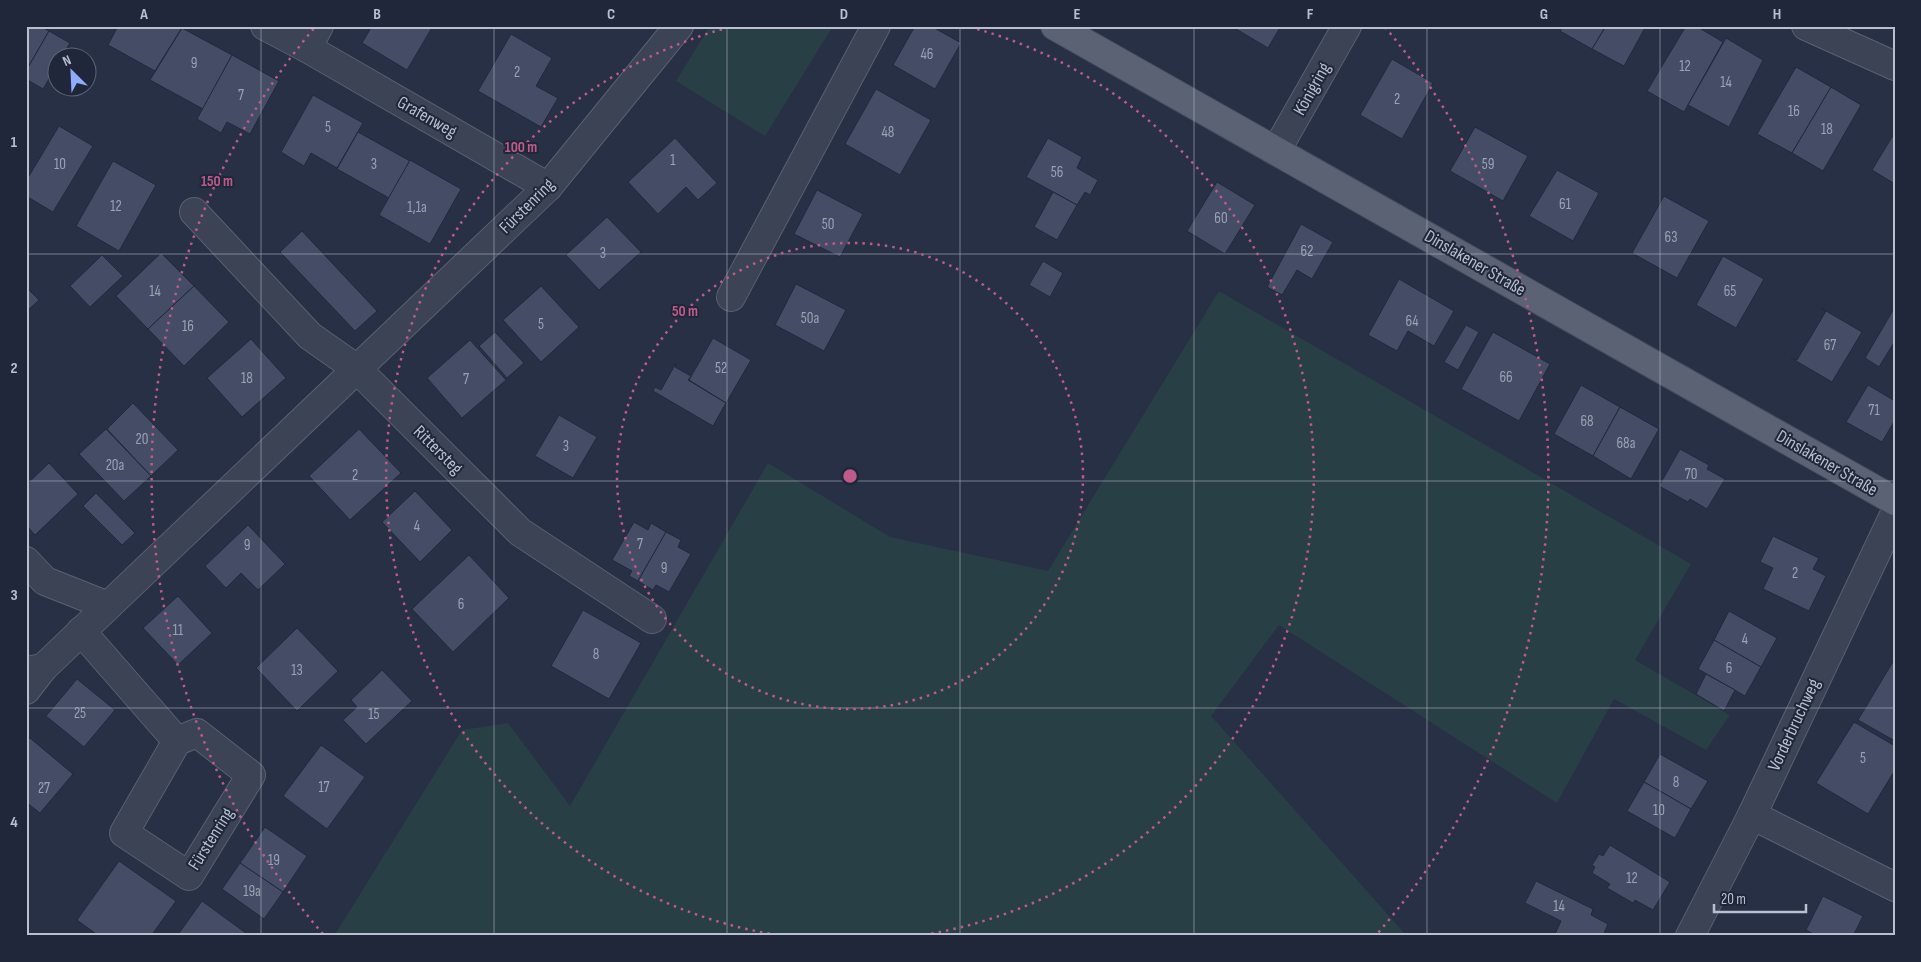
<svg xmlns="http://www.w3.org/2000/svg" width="1921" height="962" viewBox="0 0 1921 962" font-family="'Sofia Sans Condensed',sans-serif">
<rect width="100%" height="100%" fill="#273045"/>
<g fill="#293f46">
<polygon points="710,26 833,26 765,136 676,81"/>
<polygon points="1219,291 1691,564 1635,660 1730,715 1706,750 1614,699 1557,803 1279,625 1211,716 1407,936 334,936 462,730 508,723 570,806 768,463 890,537 1048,571"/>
</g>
<g fill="#444d65" stroke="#22293c">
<polygon points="26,26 40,26 49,31 26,71"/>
<polygon points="118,26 183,26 155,71 108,45"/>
<polygon points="372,26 433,26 407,70 362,43"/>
<polygon points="915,26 931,26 961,43 935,89 893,65"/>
<polygon points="1231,26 1281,26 1268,48"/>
<polygon points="1563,26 1606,26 1592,49 1560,31"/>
<polygon points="1606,26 1646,26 1624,66 1592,49"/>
<polygon points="1686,26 1696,26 1723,42 1684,112 1647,91"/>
<polygon points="182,28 232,55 203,109 150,80"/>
<polygon points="49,31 70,43 61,58 58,58 58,64 43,89 26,79 26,71"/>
<polygon points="511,34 552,58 536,86 558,98 541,127 478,91"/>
<polygon points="1726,38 1763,60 1729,127 1688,105"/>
<polygon points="232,55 279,81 250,134 227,122 221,133 197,119"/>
<polygon points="1392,59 1433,83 1402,139 1360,115"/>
<polygon points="1796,67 1831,87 1792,153 1757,134"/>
<polygon points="1831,87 1861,105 1823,171 1792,153"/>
<polygon points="876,89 931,120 900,175 845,144"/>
<polygon points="313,95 363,123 337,168 311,153 304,166 281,152"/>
<polygon points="59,126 93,146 53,212 26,196 26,181"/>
<polygon points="1475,127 1528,156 1503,201 1450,171"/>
<polygon points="358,132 410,161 389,198 337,169"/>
<polygon points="1895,132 1895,184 1872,170"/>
<polygon points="675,138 717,183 698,200 686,187 658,214 628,182"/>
<polygon points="1048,138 1082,157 1077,168 1098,180 1090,195 1085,192 1077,205 1026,177"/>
<polygon points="410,160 461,189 430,244 379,215"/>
<polygon points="113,161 156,185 119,251 76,226"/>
<polygon points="1557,170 1599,193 1573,241 1529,216"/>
<polygon points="1217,182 1255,205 1225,254 1187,231"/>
<polygon points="817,190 863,214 840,257 794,234"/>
<polygon points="1053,192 1077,205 1057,240 1034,227"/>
<polygon points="1664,196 1709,221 1677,278 1632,253"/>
<polygon points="607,217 641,252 599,290 566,255"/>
<polygon points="1301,224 1333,242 1312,279 1297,270 1282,295 1267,287"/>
<polygon points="302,231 377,311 355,331 280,252"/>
<polygon points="161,253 194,286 148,329 116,296"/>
<polygon points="102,255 123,276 90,307 70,286"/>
<polygon points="1723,256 1764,279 1736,328 1696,305"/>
<polygon points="1043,261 1063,273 1050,297 1029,285"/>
<polygon points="1399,279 1454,311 1434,346 1408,331 1397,351 1368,335"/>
<polygon points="796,284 846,310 824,351 775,325"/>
<polygon points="194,286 229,322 184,366 148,329"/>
<polygon points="541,286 579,327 541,362 503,320"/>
<polygon points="26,287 39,300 26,312"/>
<polygon points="1895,307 1895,341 1879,367 1865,358"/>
<polygon points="1821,308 1862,332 1832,382 1791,358 1797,360 1826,311"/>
<polygon points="1466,325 1479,332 1458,370 1444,362"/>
<polygon points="495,332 524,363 507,378 479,346"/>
<polygon points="1493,332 1550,364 1519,421 1461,389"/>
<polygon points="713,338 751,360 726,403 689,380"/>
<polygon points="251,339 286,378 242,417 207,378"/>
<polygon points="470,340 506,380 462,418 427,378"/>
<polygon points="676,363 675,367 691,376 688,380 726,403 713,426 653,391 655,387 661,390"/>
<polygon points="1581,385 1620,407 1593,456 1554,434"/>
<polygon points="1868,385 1895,401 1895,420 1882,442 1846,422"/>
<polygon points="133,403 178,450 151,476 107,429"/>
<polygon points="1620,407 1659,429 1631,479 1593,456"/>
<polygon points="559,415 597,437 573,478 535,456"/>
<polygon points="106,429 151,476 124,501 79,454"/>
<polygon points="359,429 401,473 350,520 309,476"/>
<polygon points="1680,449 1709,465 1707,469 1725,479 1707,509 1690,499 1688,502 1659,486"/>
<polygon points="49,463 78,494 35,535 26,525 26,485"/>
<polygon points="415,491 452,530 420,562 382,522"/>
<polygon points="96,493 135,533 122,545 83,506"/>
<polygon points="634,522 648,530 651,523 666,532 638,581 629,576 632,571 612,560"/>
<polygon points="248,525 285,564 258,590 241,573 226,588 205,566"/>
<polygon points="666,532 681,540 678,547 691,554 669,592 656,585 653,590 638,581"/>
<polygon points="1773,536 1819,558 1813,569 1826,576 1809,611 1763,589 1773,568 1760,562"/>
<polygon points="469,555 509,598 453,652 412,609"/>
<polygon points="178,596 212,633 178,665 143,628"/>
<polygon points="583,610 641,643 609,699 551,666"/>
<polygon points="1729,611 1777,638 1761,667 1714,640"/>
<polygon points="297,628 338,671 297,711 256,668"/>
<polygon points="1714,640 1761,667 1745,696 1698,669"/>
<polygon points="1894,660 1895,661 1895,741 1858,720"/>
<polygon points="382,670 412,701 366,744 343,720 357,707 351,700"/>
<polygon points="1706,674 1735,690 1724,711 1696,694"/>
<polygon points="77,679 115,710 84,747 46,716"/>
<polygon points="1854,722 1895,746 1895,770 1868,814 1816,783"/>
<polygon points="30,738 73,774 40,813 26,802 26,742"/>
<polygon points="321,745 365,777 327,829 283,796"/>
<polygon points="1660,754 1708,781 1691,809 1644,782"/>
<polygon points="1644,782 1691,809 1675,838 1627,811"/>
<polygon points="265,827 307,856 283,892 240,863"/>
<polygon points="1610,845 1670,882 1653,910 1635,900 1633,903 1607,888 1610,884 1592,873 1595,867 1592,865 1599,854 1603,856"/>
<polygon points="119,861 176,901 151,936 99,936 77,920"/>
<polygon points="240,863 283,892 264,919 222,889"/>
<polygon points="1536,881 1593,909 1591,915 1608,924 1603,936 1554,936 1561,921 1525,903"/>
<polygon points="1823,896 1863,916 1853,936 1817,936 1806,930"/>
<polygon points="202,901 250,936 177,936"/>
</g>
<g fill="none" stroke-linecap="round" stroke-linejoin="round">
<defs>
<g id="minor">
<polyline points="265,26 307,48 548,187"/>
<polyline points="1806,26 1895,66"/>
<polyline points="307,48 319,26"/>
<polyline points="1276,151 1347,26"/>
<polyline points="194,212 310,336 357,369 520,532 652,619"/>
<polyline points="731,297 876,26"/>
<polyline points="26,561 45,581 108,606"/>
<polyline points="81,631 177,741 197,733 251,775 189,876 124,833 177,741"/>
<polyline points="43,668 548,187 679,26"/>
<polyline points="26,671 43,668 26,690"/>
<polyline points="1752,815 1895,887"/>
<polyline points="1690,936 1752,815 1895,513"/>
</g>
<polyline id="major" points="1055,26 1895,501"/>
</defs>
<use href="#minor" stroke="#5a6072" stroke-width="30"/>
<use href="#major" stroke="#454c5e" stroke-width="30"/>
<use href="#minor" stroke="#3b4355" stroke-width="28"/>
<use href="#major" stroke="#5a6274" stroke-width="28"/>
</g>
<path fill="none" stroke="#b9bfce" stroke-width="1" stroke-opacity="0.55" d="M261,26V936M494,26V936M727,26V936M960,26V936M1194,26V936M1427,26V936M1660,26V936M26,254H1895M26,481H1895M26,708H1895"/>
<g fill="none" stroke="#be5b89" stroke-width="2.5" stroke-dasharray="2.5 5">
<circle cx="850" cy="476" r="233"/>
<path d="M777 935A465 465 0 0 1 730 27M970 27A465 465 0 0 1 923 935"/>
<path d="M323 934A698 698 0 0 1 315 27M1385 27A698 698 0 0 1 1377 934"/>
</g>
<g text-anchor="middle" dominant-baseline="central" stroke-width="4" stroke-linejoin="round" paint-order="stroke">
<g font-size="15" fill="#9ca2b4">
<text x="927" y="54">46</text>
<text x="194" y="63">9</text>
<text x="1685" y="66">12</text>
<text x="517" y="72">2</text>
<text x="1726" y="82">14</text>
<text x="241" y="95">7</text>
<text x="1397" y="99">2</text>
<text x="1794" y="111">16</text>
<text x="328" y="127">5</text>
<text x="1827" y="129">18</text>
<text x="888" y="132">48</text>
<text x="673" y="160">1</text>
<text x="60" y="164">10</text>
<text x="374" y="164">3</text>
<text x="1488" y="164">59</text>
<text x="1057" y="172">56</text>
<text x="1565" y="204">61</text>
<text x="116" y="206">12</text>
<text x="417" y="207">1,1a</text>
<text x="1221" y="218">60</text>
<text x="828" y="224">50</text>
<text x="1671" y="237">63</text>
<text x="1307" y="251">62</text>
<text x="603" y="253">3</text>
<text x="155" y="291">14</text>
<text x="1730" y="291">65</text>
<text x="810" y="318">50a</text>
<text x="1412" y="321">64</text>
<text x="541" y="324">5</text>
<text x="188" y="326">16</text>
<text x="1830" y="345">67</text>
<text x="721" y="368">52</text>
<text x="1506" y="377">66</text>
<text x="247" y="378">18</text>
<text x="466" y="379">7</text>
<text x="1874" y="410">71</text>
<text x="1587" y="421">68</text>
<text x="142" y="439">20</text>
<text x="1626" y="443">68a</text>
<text x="566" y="446">3</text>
<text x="115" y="465">20a</text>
<text x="1691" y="474">70</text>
<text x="355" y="475">2</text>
<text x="417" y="526">4</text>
<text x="640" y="544">7</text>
<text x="247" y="545">9</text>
<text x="664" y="568">9</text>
<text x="1795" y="573">2</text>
<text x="461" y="604">6</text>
<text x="178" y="630">11</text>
<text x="1745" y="639">4</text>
<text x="596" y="654">8</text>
<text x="1729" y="668">6</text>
<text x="297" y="670">13</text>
<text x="80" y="713">25</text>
<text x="374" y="714">15</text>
<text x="1863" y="758">5</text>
<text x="1676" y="782">8</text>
<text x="324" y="787">17</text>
<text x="44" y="788">27</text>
<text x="1659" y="810">10</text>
<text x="274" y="860">19</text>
<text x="1632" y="878">12</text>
<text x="252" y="891">19a</text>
<text x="1559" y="906">14</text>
</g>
<g font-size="18" fill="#b9bfce" stroke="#20273a">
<text transform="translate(1312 89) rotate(-61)">Königring</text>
<text transform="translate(427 117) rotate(30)">Grafenweg</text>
<text transform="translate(527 206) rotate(-45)">Fürstenring</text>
<text transform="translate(1475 263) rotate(30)">Dinslakener Straße</text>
<text transform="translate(438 450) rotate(45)">Rittersteg</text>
<text transform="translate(1827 463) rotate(30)">Dinslakener Straße</text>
<text transform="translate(1794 725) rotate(-65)">Vorderbruchweg</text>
<text transform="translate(211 839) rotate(-58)">Fürstenring</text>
</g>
</g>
<circle cx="850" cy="476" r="8" fill="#be5b89" stroke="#20273a" stroke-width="2.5"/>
<g font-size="15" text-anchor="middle" font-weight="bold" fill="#be5b89" stroke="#20273a" stroke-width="4" stroke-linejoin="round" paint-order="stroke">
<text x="521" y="152">100 m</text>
<text x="217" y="186">150 m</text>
<text x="685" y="316">50 m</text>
</g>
<rect width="1921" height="962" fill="none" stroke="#20273a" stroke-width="55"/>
<g transform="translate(72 72) rotate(336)"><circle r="24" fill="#20273a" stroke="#5d6475"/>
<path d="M0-4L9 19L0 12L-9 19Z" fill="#90acfc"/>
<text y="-8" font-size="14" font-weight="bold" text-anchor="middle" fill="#b9bfce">N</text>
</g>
<path d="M1714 904v8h92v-8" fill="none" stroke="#b9bfce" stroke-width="2.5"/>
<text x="1721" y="904" font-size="15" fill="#b9bfce" stroke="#20273a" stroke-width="4" paint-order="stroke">20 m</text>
<rect x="28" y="28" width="1866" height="906" fill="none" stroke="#b9bfce" stroke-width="2"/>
<g font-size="16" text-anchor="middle" font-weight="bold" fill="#b9bfce">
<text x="144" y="19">A</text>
<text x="377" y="19">B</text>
<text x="611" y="19">C</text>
<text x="844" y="19">D</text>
<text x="1077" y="19">E</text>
<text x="1310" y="19">F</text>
<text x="1544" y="19">G</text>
<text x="1777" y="19">H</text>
<text x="14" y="147">1</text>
<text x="14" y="373">2</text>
<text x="14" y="600">3</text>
<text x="14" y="827">4</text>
</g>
</svg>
